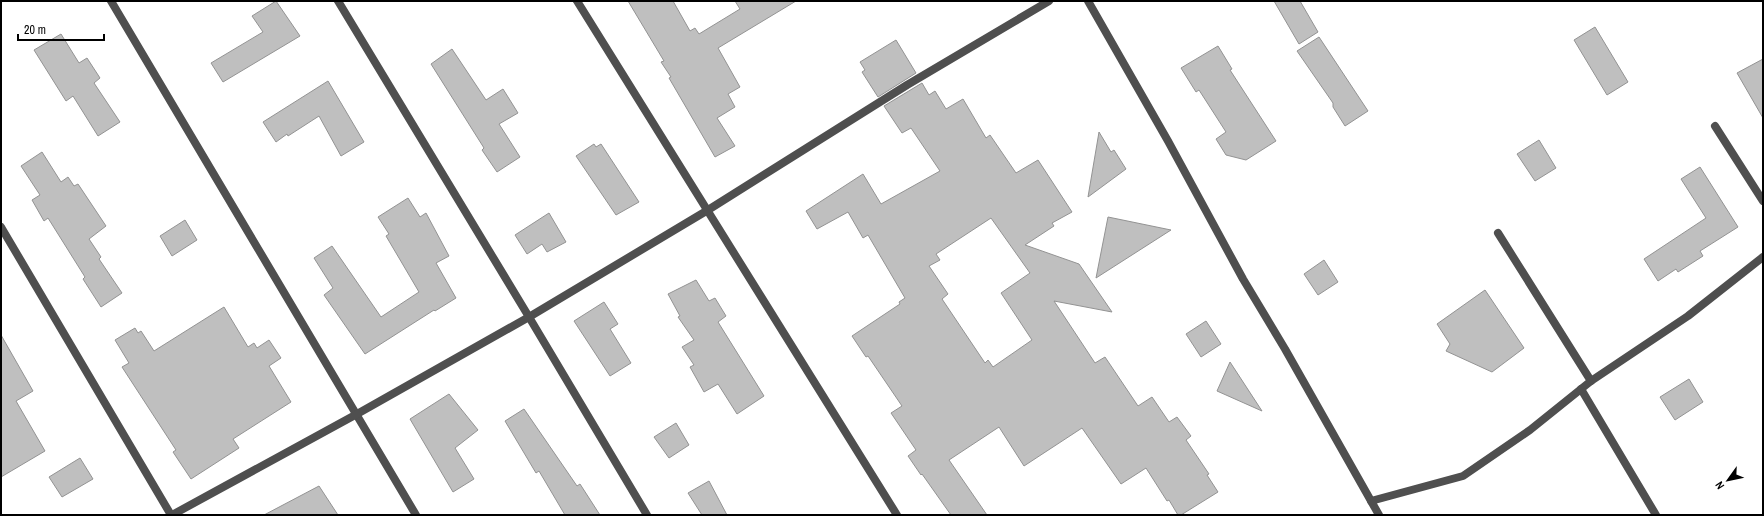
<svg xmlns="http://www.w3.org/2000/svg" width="1764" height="516" viewBox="0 0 1764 516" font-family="'Archivo Narrow',sans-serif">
<rect width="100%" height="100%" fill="#fff"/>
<g fill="#bfbfbf" stroke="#939393" fill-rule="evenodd">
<polygon points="276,1 300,36 223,82 211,63 263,32 252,16"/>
<polygon points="628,1 673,1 690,31 695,28 699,34 740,9 735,1 796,1 718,48 740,87 728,94 735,107 717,118 735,146 715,157 669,78 671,77 661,62 664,61"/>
<polygon points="1274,1 1300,1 1318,32 1299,44"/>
<polygon points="1595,27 1628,82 1607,95 1574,40"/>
<polygon points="61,34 79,63 87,58 100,78 94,83 120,122 98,136 73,96 66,101 34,50"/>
<polygon points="1319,37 1368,111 1345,126 1333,107 1333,103 1297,51"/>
<polygon points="896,40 916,73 878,97 862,72 865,70 860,62"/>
<polygon points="1218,46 1232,69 1230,70 1276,141 1246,160 1226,155 1216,139 1226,132 1199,90 1196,92 1181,68"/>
<polygon points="452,49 486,100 503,89 518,113 499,124 520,157 497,172 482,150 484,148 431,64"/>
<polygon points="1763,59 1763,118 1737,73"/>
<polygon points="328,81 364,142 341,156 319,116 288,136 287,134 276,142 263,122"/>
<path d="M922,83L929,95L935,91L946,109L963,99L986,138L990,135L1016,173L1038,160L1072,212L1052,223L1054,226L1025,245L1079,264L1112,312L1054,301L1095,363L1105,357L1138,406L1152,397L1169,422L1177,417L1191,436L1186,440L1209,474L1207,475L1218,492L1181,515H1178L1169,500L1167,501L1146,468L1121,484L1082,428L1024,466L999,427L949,460L987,515H951L922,474L921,475L908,456L916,450L891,413L902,406L868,356L866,357L852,336L900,304L899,302L905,298L868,235L863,238L848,212L817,229L806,211L863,174L881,204L940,171L911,128L902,133L884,106ZM991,218L1030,273L1001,293L1032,340L993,367L988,360L985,363L942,299L948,294L929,266L940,260L936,254Z"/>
<polygon points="1099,132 1111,152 1114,150 1126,169 1088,197"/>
<polygon points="1539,140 1556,168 1535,181 1517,154"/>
<polygon points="594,144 596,147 601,144 639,202 616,215 576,156"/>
<polygon points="42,152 61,182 68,177 74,186 78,184 106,226 89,239 101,257 99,259 122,293 101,307 83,279 85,277 48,218 44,221 32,200 40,195 21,166"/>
<polygon points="1700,167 1738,227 1700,251 1703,256 1678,272 1676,269 1658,281 1644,259 1706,218 1681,179"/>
<polygon points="408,198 420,217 426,213 449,256 436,263 456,298 435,311 434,310 365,354 324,295 333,288 314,258 332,246 381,317 419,292 399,258 386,236 389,234 378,217"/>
<polygon points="549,213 566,242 547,252 542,244 527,254 515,235"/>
<polygon points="1108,217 1171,230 1096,278"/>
<polygon points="185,220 197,240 172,256 160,236"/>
<polygon points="1324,260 1338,282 1318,295 1304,274"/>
<polygon points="696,280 709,301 715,298 726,316 718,322 764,396 737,414 718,384 704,392 690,367 694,365 682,347 694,340 678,317 680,316 668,294"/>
<polygon points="1485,290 1524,348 1492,372 1446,351 1450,344 1437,324"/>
<polygon points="604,302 618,324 610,329 631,363 610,376 574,321"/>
<polygon points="224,307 248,347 254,343 257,348 269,340 281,358 269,366 291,402 233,439 239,448 191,479 173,452 176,450 122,367 129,363 115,340 135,328 138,333 141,331 154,351"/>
<polygon points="1206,321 1221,344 1201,357 1186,334"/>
<polygon points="1,335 33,391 16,401 45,451 1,477"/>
<polygon points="1230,362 1262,411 1217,391"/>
<polygon points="1689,379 1703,402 1675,420 1660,397"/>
<polygon points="449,394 478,430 455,448 474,479 453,492 410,419"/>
<polygon points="524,409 577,486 580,484 600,515 565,515 539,471 536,473 505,421"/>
<polygon points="676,423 689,445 669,458 654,437"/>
<polygon points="80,458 93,479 62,497 49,477"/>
<polygon points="709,481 727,515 702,515 688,493"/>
<polygon points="319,486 338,515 264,515"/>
</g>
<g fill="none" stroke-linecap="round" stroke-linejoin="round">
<g stroke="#4f4f4f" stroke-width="8">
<polyline points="111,1 416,515"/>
<polyline points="338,1 529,317 647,515"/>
<polyline points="577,1 897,515"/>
<polyline points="1088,1 1168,141 1243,279 1285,349 1379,515"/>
<polyline points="1715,126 1763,201"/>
<polyline points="1,227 171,515"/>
<polyline points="1498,233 1591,381"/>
<polyline points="1581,389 1656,515"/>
<polyline points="1371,501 1463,476 1530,430 1591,381 1688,316 1763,257"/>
<polyline points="172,515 357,414 529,317 708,210 907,85 1049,1"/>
</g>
</g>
<rect width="1764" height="516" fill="none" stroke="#000000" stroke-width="4"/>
<g transform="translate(1728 480) rotate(237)" stroke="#ffffff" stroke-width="3" paint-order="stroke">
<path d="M0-3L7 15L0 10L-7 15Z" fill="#000000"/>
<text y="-6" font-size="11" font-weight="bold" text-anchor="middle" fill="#000000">N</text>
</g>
<path d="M18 34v6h86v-6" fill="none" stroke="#000000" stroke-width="2"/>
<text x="24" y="34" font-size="12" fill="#000000" stroke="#ffffff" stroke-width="3" paint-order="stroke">20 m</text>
</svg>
